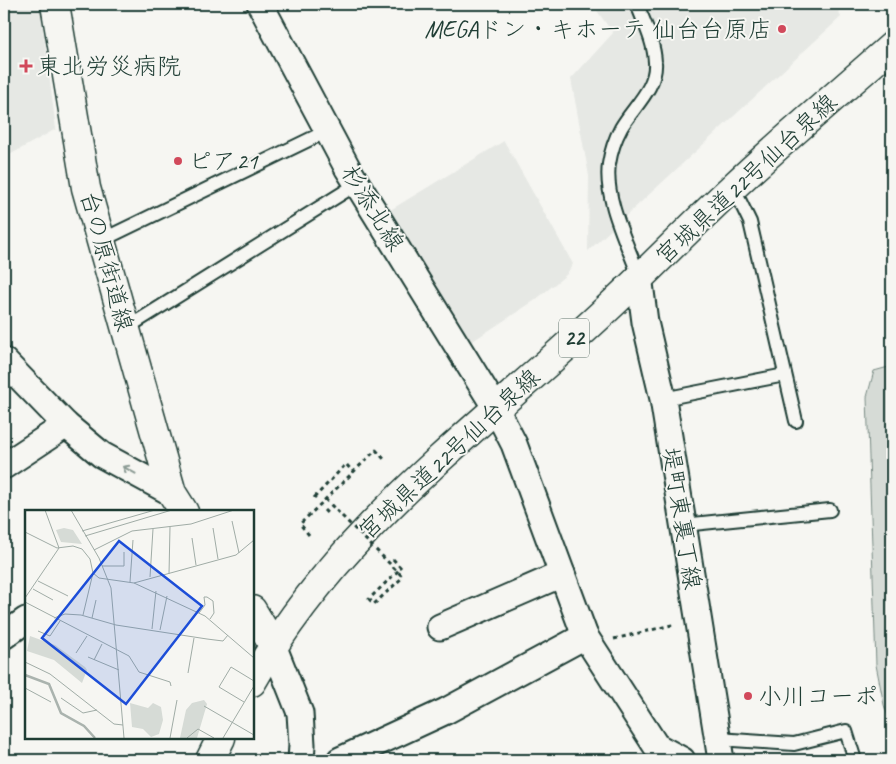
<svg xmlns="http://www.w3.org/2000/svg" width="896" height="764" viewBox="0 0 896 764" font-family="Caveat,'Klee One',sans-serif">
<rect width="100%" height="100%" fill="#f6f6f2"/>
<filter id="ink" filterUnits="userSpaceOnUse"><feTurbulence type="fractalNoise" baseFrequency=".02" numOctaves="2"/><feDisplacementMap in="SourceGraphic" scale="10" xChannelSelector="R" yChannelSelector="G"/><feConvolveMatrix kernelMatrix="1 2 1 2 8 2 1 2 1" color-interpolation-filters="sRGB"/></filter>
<g filter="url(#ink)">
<g fill="#e6e8e4">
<polygon points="4,4 40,4 56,129 4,158"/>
<polygon points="592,4 836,4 841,17 588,251 589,176 571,79 613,33"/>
<polygon points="504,141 573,264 566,275 534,301 468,344 387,212"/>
</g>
<polygon fill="#d6dbd6" stroke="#7a8c85" points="892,366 892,728 884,705 876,665 867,397 874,371"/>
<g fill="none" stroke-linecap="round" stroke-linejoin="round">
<defs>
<g id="lane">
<path d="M637,4C644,23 654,41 655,62C657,88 633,107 621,128C615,139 611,151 609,164C604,199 627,243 639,276"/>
<polyline points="733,187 750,222 796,421"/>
<polyline points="100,241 327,131"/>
<polyline points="125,329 357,184"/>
<polyline points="663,399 785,375"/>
<polyline points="683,525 830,510"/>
<polyline points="718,739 794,744 846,731 855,760"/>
</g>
<g id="street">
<polyline points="260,4 348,169 495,407 514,444 585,636 656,746 682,760"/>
<polyline points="639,276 645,322 663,399 721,760"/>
<polyline points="4,361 66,425 102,455 172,493"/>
<polyline points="4,466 66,425"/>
<polyline points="440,627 562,574"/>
<polyline points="4,636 26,620"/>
<polyline points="273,645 300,713 302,745 301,760"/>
<polyline points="340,760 446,711 585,636"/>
</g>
<g id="secondary">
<polyline points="55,4 86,188 172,493 184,512"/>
<polyline points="252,610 273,645"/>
</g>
<g id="primary">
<path d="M252,682C337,529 483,426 608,308C650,269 690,227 732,188C784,139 839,93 892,46"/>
<polyline points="210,760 221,738"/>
</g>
</defs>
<use href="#lane" stroke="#1f3d34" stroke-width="16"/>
<use href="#street" stroke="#1f3d34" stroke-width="29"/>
<use href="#secondary" stroke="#1f3d34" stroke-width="31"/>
<use href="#primary" stroke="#1f3d34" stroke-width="31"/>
<g stroke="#1f3d34" stroke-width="3" stroke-dasharray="4 4" stroke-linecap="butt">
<polyline points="314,498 346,464 353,472"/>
<polyline points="324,510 328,514"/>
<polyline points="309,535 300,524 376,450 384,459"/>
<polyline points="393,559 401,568 369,599 374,604 403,577"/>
<polyline points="614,639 676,624"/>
</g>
<use href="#lane" stroke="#f6f6f2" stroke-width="12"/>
<use href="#street" stroke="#f6f6f2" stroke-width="25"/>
<use href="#secondary" stroke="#f6f6f2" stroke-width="28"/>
<use href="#primary" stroke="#f6f6f2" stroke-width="28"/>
<polyline stroke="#1f3d34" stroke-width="3" stroke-dasharray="4 4" stroke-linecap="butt" points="325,499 403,577"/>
</g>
<defs><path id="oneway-shaft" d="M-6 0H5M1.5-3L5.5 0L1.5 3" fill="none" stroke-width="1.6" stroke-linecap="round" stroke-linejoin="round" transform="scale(1.25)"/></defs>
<use stroke="#8a9a93" href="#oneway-shaft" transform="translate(129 470) rotate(-151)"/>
</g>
<g fill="#d1495b" stroke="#f6f6f2" stroke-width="2">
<circle cx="782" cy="29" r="5"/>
<path d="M23.5 58.5h5v5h5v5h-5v5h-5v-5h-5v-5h5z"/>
<circle cx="178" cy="161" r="5"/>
<circle cx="748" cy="696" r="5"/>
</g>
<g text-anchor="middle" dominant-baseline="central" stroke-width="4" stroke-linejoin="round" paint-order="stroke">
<rect fill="#f6f6f2" stroke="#60746d" stroke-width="1" x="559" y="318.5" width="30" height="39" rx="4"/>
<g font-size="22" font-weight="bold" fill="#1f3d34">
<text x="574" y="338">22</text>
</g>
<g font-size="24" fill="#1f3d34" stroke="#f6f6f2" text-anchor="start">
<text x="772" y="29" text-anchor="end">MEGAドン・キホーテ 仙台台原店</text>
<text x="37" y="66">東北労災病院</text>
<text x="188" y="161">ピア21</text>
<text x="758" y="696">小川コーポ</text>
</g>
<g font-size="24" fill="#1f3d34" stroke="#f6f6f2">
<text transform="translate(746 179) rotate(-43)">宮城県道22号仙台泉線</text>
<text transform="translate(373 208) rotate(58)">杉添北線</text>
<text transform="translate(107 261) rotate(75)">台の原街道線</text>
<text transform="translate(449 454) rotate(-43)">宮城県道22号仙台泉線</text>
<text transform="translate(682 518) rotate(81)">堤町東裏丁線</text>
</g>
</g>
<g transform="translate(25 510)">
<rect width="229" height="229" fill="#f6f6f2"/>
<path d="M39,18L48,20L57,34L36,32L31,20ZM5,126L30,135L60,157L62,160L57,173L29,150L2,141ZM179,190L182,194L172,228H155L161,200L167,193ZM105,193L123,198L128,193L136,197L138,210L134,224L126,227L118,219L107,217Z" fill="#d6dbd6"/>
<path fill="none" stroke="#aab3ae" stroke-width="2.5" d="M0,165L24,174L36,203L59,216L70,228"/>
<path fill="none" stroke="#a0aca6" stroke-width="1" d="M46,0L74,48L86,78L99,228M207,11L214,43M188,18L193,49M57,21L130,0M0,22L32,38L48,36L57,39L65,49L68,63L74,68L109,73L180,106L229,148M60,26L147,0M167,28L171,55M69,40L107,21L166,14L209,0M77,56H99V42M144,64L145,17M125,67L128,19M13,71L43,86M105,72L108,30M109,73L211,45L229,30M8,79L28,90M0,88L34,38L20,0M0,92L104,146L114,162L145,172L146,176M174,103L180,95L179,87H182L188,91L189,103L185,109M58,105L68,63M29,108L40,104L56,105L91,115L182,129L198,131L203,125M67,108L71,90M127,119L131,81M135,120L142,86M13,121L25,126L35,111M51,143L62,126M63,147L94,160M69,150L77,134M0,152L25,164L89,214L98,215M163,163L169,128M0,178L26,192M36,188L58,203L72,200M219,192L194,177L206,157L229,171M179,196L229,225M145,228L152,190M162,228L173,219L189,228M198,228L229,176"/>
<path fill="#1d4ed8" fill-opacity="0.15" stroke="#1d4ed8" stroke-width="2.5" d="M94,31L177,96L101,194L17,128Z"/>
<rect width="229" height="229" fill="none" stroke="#1f3d34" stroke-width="2.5"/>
</g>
<rect width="896" height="764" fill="none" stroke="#f6f6f2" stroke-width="20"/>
<rect x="10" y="10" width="876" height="744" fill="none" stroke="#1f3d34" stroke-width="2" filter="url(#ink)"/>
</svg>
